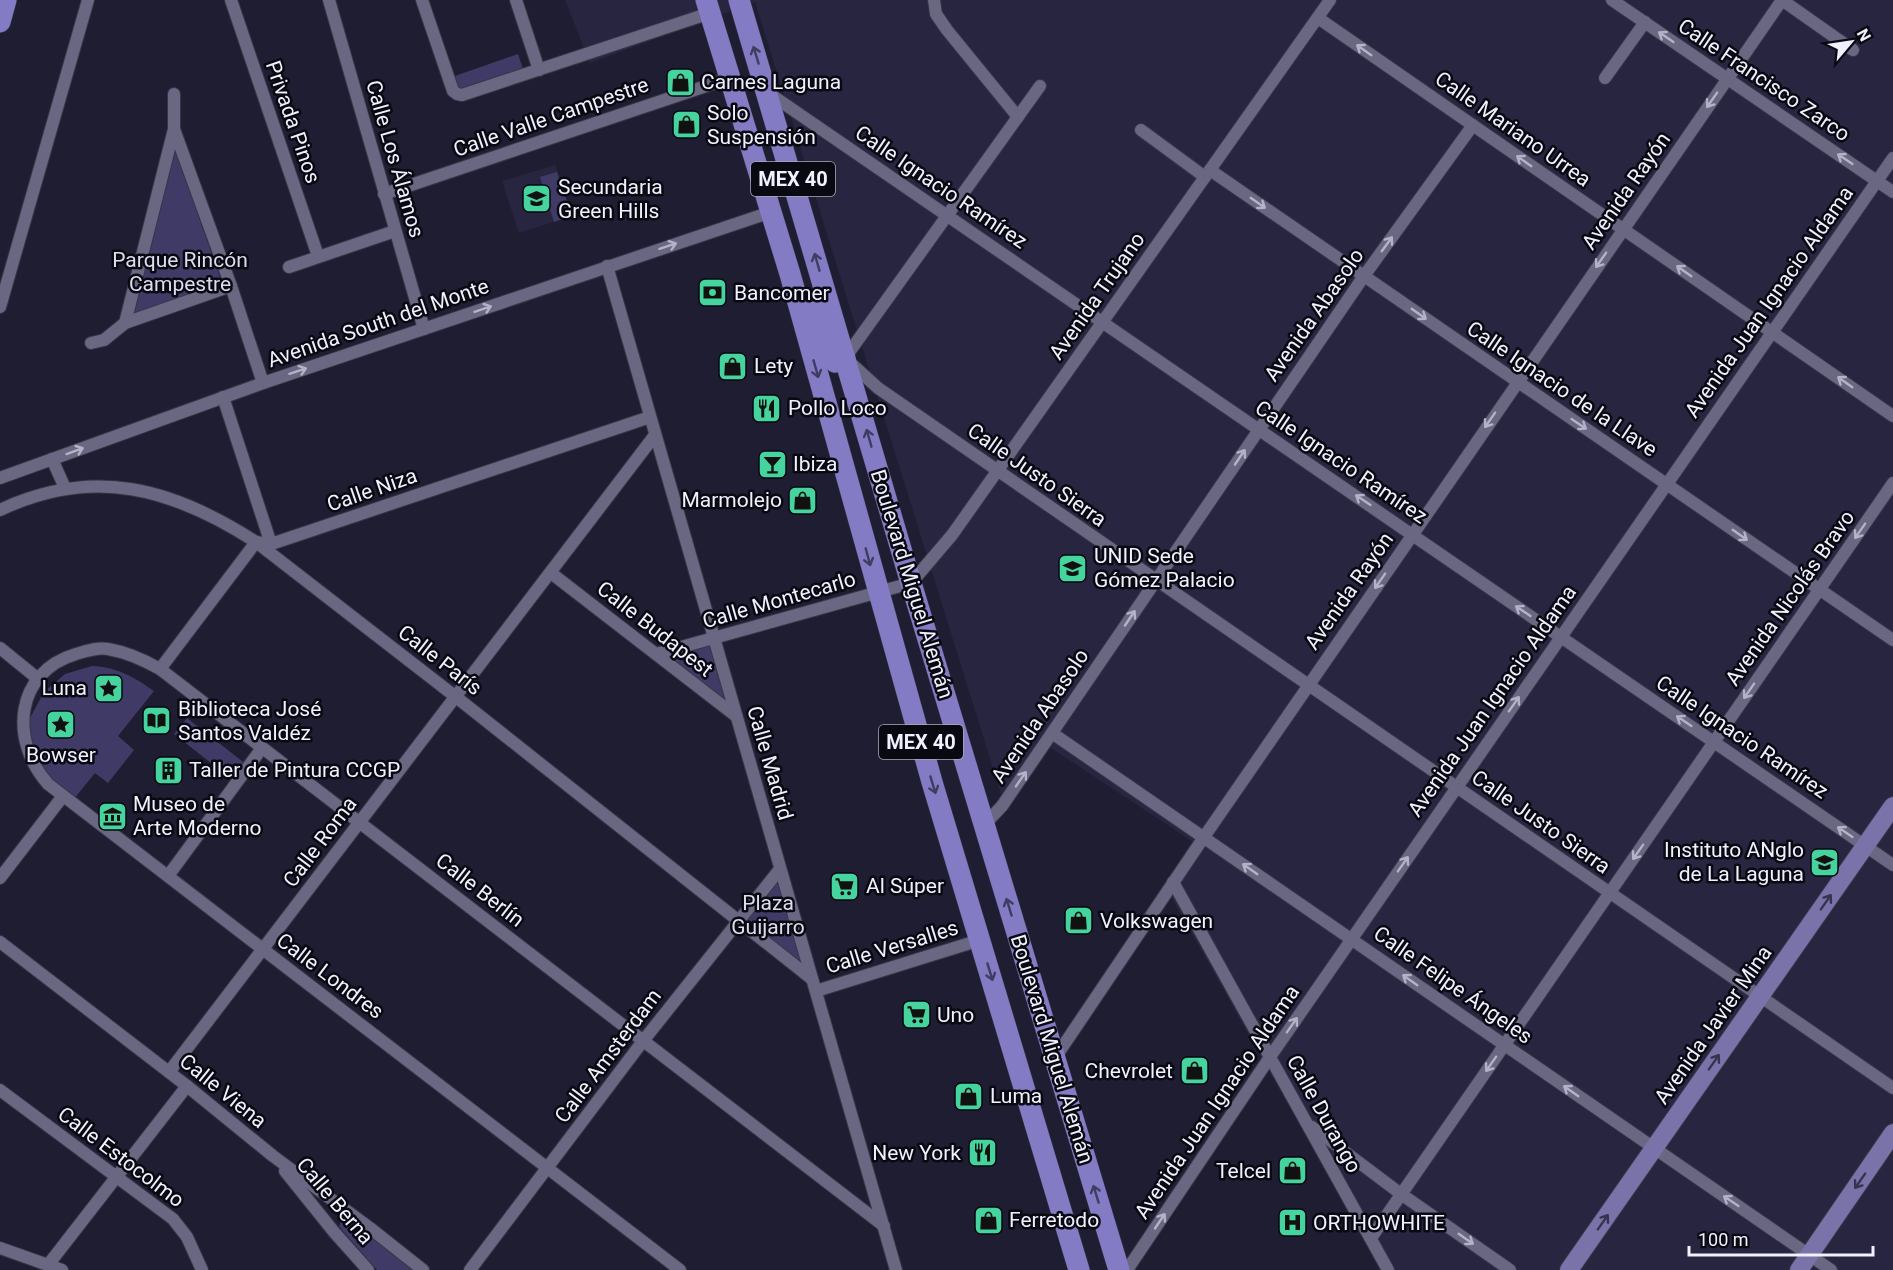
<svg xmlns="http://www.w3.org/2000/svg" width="1893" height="1270" viewBox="0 0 1893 1270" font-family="Roboto,sans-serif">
<rect width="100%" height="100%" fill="#1f1d32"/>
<g fill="#282540">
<polygon points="565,0 1893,0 1893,1270 1382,1270 1170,895 1202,848 1048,746 1005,807 755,2 590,63"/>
<polygon points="555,165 572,216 519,233 502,181"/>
</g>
<g fill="#403a66">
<polygon points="518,54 524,72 461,97 452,77"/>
<polygon points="174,147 224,288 210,300 142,322 133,318"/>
<polygon points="557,172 572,216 554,222 540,177"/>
<polygon points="713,644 737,724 657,658"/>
<path d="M92,666C117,667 134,677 154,691L118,736L134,750L108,783L95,773L69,805L45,783L28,732L30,718L44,692L65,674Z"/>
<polygon points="187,718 247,765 234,781 174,734"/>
<polygon points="779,870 808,975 737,919"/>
<polygon points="348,1217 419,1270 377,1270 341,1229 339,1226 342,1219"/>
</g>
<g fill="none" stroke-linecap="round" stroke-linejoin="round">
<defs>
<g id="street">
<polyline points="231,0 318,256"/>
<polyline points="329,0 424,329"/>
<polyline points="422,0 453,91 457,94 462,95 710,13"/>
<polyline points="516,0 539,70"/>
<polyline points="934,0 936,14 947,30 1018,117"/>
<polyline points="1612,0 1893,192"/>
<polyline points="1318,18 1893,416"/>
<polyline points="1605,78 1645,22"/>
<polyline points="1040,86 845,358 878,388 1893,1088"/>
<polyline points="767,92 1893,865"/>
<polyline points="174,129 231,286 263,383"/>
<polyline points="1141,130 1205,177"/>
<polyline points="1210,170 1893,640"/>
<polyline points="384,194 730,78"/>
<polyline points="607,266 896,1270"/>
<polyline points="289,267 395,231"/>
<polyline points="0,307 88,0"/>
<polyline points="125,323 174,129 174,94"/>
<polyline points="91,343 104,340 125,323 231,286"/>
<polyline points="223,397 271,544"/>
<polyline points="52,459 65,488"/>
<polyline points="0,478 263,383 771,212"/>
<path d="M0,510C94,466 172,488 256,542L456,697L812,979"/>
<polyline points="551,573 736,716"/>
<polyline points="0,648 37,678"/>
<polyline points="656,654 911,583 952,535 1330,0"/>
<polyline points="160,669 256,542 271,544 650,417"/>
<polyline points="1052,733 1831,1270"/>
<polyline points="984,825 1002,806 1364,276 1473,125"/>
<polyline points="168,876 262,748"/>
<polyline points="0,878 63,796"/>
<polyline points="1173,882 1388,1270"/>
<polyline points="0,942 187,1086 273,1156 370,1228 423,1270"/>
<polyline points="816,991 980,940"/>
<polyline points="1055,1058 1204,837 1782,0 1853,50"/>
<polyline points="169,1072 655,435"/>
<polyline points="0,1090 173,1219 187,1237 202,1270"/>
<polyline points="1312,1127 1401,1194 1510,1270"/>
<polyline points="285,1171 334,1232 368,1270"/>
<polyline points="1371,1238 1893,483"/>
<polyline points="0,1248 62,1270"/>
<polyline points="48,1265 187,1086"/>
<polyline points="470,1270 643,1041 780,869"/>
<path d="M680,1270L48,784C9,740 15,672 76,654C86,651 98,647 108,649C126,652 144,660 160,669L884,1226"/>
<polyline points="1127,1270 1270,1057 1893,158"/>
</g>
<g id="primary">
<polyline points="1569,1270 1893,806"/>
<polyline points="1799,1270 1893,1133"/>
</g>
<g id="highway">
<polyline points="706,0 790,274 932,782 1079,1270"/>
<polyline points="739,0 911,583 1119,1270"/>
<polyline points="0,22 6,0"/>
<polyline points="813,312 829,355 835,362 845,358"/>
</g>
</defs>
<use href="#street" stroke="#373647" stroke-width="14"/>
<use href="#primary" stroke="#373647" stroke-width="20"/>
<use href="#highway" stroke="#373647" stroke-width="22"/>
<use href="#street" stroke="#696781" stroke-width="12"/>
<use href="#primary" stroke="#7973a9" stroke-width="18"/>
<use href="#highway" stroke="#837bc3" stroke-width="21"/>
</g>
<defs><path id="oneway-shaft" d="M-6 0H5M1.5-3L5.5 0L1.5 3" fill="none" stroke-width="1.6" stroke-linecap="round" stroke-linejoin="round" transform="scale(1.5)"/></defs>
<g stroke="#b4b2c6">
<use href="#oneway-shaft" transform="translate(1666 37) rotate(-146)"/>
<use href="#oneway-shaft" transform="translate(1364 50) rotate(-145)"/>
<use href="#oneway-shaft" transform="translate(1712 100) rotate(125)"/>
<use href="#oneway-shaft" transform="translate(1845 159) rotate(-146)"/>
<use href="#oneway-shaft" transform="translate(1524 161) rotate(-145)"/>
<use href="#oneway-shaft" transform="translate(1258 203) rotate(35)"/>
<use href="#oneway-shaft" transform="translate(1387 244) rotate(-54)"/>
<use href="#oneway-shaft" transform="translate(668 246) rotate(-18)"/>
<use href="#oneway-shaft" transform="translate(1601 260) rotate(125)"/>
<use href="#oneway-shaft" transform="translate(1684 271) rotate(-145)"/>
<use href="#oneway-shaft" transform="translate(483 309) rotate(-19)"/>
<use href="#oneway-shaft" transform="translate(1419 314) rotate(35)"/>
<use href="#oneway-shaft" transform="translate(298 371) rotate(-18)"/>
<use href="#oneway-shaft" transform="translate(1845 382) rotate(-145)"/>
<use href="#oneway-shaft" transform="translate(1490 420) rotate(125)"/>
<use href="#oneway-shaft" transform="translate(1579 424) rotate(34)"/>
<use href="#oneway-shaft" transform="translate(75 451) rotate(-20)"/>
<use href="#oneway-shaft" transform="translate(1240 457) rotate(-56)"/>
<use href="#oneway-shaft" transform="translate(1363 500) rotate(-146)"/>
<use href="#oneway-shaft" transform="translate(1860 531) rotate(125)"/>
<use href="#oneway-shaft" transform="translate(1740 535) rotate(35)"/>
<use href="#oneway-shaft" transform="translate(1380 581) rotate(125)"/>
<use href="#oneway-shaft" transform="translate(1523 611) rotate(-146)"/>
<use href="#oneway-shaft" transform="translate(1130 618) rotate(-56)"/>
<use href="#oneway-shaft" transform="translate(1749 691) rotate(125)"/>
<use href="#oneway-shaft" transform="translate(1514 704) rotate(-55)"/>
<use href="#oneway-shaft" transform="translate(1684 721) rotate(-146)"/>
<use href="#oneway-shaft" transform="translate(1021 779) rotate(-55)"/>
<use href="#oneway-shaft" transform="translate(1845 832) rotate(-146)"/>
<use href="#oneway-shaft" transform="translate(1638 852) rotate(125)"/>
<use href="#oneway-shaft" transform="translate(1403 864) rotate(-55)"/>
<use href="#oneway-shaft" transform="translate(1250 869) rotate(-145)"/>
<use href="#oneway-shaft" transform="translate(1410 980) rotate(-145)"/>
<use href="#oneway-shaft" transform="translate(1292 1025) rotate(-55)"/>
<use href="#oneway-shaft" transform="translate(1491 1064) rotate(125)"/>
<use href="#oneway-shaft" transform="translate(1571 1091) rotate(-145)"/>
<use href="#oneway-shaft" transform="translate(1731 1201) rotate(-146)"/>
<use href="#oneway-shaft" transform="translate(1160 1221) rotate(-56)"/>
<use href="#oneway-shaft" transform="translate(1466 1239) rotate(35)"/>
</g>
<g stroke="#403c62">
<use href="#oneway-shaft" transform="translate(756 55) rotate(-107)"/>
<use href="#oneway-shaft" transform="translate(817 262) rotate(-106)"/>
<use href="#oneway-shaft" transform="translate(816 369) rotate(74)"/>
<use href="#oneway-shaft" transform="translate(869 438) rotate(-106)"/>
<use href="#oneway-shaft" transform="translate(868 557) rotate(75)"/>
<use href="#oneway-shaft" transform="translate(933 785) rotate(73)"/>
<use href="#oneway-shaft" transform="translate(1009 907) rotate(-107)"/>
<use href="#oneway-shaft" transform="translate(990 972) rotate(73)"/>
<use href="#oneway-shaft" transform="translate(1096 1194) rotate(-107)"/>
</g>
<g stroke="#36334e">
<use href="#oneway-shaft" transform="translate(1826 902) rotate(-55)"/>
<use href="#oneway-shaft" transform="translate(1714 1062) rotate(-55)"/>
<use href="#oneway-shaft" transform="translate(1860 1181) rotate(125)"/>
<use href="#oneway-shaft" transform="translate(1603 1222) rotate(-55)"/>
</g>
<defs>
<symbol id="shop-square" viewBox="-11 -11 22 22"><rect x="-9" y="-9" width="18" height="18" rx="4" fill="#46d49e" stroke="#090912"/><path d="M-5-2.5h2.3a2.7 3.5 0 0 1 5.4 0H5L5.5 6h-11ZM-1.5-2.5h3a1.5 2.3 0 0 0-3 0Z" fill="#111"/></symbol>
<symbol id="school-square" viewBox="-11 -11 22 22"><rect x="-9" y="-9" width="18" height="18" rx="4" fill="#46d49e" stroke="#090912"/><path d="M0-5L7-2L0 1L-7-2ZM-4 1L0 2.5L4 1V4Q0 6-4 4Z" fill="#111"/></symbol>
<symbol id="bank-square" viewBox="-11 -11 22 22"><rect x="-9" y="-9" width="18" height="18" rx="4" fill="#46d49e" stroke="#090912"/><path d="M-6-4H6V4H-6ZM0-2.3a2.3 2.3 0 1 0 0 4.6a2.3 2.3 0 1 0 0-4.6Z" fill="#111"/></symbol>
<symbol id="restaurant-square" viewBox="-11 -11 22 22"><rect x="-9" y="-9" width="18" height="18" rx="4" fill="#46d49e" stroke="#090912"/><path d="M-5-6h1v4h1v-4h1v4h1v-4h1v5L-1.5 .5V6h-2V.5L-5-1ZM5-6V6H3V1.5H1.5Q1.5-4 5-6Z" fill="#111"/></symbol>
<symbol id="bar-square" viewBox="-11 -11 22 22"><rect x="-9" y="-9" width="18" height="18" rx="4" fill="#46d49e" stroke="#090912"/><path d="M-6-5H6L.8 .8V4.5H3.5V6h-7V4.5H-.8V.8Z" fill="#111"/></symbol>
<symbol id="university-square" viewBox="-11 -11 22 22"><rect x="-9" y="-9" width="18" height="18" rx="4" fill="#46d49e" stroke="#090912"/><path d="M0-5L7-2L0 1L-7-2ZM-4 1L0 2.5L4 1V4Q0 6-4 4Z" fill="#111"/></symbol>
<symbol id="sight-square" viewBox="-11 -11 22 22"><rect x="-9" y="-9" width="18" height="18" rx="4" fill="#46d49e" stroke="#090912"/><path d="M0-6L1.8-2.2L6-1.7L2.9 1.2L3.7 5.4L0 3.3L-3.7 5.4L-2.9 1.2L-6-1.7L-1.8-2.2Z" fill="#111"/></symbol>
<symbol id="library-square" viewBox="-11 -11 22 22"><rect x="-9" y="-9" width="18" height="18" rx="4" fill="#46d49e" stroke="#090912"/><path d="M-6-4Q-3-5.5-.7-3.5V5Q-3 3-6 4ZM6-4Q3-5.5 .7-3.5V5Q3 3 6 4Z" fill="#111"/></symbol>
<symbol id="building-square" viewBox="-11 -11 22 22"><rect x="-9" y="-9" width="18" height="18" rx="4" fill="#46d49e" stroke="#090912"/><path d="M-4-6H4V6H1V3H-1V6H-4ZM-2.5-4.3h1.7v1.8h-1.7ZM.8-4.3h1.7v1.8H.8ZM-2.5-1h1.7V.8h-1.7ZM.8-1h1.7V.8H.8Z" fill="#111"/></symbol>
<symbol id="museum-square" viewBox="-11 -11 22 22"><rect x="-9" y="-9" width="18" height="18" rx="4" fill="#46d49e" stroke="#090912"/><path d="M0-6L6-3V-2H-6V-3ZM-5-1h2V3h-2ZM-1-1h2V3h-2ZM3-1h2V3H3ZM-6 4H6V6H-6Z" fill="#111"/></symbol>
<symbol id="supermarket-square" viewBox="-11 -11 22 22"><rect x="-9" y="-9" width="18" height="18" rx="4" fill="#46d49e" stroke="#090912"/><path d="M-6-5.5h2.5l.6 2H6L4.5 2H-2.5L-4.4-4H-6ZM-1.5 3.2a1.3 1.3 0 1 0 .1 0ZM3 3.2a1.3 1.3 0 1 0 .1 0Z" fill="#111"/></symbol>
<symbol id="hospital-square" viewBox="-11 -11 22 22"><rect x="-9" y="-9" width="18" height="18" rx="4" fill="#46d49e" stroke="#090912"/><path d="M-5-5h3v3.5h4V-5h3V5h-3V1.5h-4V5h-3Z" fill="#111"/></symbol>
</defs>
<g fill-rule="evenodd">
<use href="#shop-square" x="664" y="66" width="33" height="33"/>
<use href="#shop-square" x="670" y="108" width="33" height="33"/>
<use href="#school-square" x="520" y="182" width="33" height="33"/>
<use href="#bank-square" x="696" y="276" width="33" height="33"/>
<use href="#shop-square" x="716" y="350" width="33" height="33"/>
<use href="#restaurant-square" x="750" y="392" width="33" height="33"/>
<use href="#bar-square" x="756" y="448" width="33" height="33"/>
<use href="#shop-square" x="786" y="484" width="33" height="33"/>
<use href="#university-square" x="1056" y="552" width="33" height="33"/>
<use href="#sight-square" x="92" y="672" width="33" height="33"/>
<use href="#library-square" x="140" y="704" width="33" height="33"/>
<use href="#sight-square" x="44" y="708" width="33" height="33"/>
<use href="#building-square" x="152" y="754" width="33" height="33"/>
<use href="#museum-square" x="96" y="800" width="33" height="33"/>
<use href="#school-square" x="1808" y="846" width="33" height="33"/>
<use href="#supermarket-square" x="828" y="870" width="33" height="33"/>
<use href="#shop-square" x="1062" y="904" width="33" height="33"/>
<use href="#supermarket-square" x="900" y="998" width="33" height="33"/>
<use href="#shop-square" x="1178" y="1054" width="33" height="33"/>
<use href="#shop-square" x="952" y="1080" width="33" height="33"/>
<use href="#restaurant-square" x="966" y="1136" width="33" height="33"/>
<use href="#shop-square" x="1276" y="1154" width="33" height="33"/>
<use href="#shop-square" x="972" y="1204" width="33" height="33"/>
<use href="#hospital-square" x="1276" y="1206" width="33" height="33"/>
</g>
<g text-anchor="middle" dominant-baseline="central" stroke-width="5" stroke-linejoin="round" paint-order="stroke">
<g fill="#090912" stroke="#ababb8" stroke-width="1.5">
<rect x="751" y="162" width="84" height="34" rx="4.5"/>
<rect x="879" y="725" width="84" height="34" rx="4.5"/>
</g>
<g font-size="20" font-weight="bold" fill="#f1f0ff">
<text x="793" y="179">MEX 40</text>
<text x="921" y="742">MEX 40</text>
</g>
<g font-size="21" fill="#f1f0ff" stroke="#090912">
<text transform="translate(1764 80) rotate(34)">Calle Francisco Zarco</text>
<text transform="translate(551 117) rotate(-19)">Calle Valle Campestre</text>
<text transform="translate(293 122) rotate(71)">Privada Pinos</text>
<text transform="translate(1513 129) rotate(35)">Calle Mariano Urrea</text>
<text transform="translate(395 159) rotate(74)">Calle Los Álamos</text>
<text transform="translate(941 187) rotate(34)">Calle Ignacio Ramírez</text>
<text transform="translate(1626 191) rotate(-55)">Avenida Rayón</text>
<text transform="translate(1097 296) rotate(-55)">Avenida Trujano</text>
<text transform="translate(1769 302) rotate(-55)">Avenida Juan Ignacio Aldama</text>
<text transform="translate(1314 315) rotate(-55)">Avenida Abasolo</text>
<text transform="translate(378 323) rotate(-19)">Avenida South del Monte</text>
<text transform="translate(1562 389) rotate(34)">Calle Ignacio de la Llave</text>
<text transform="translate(1341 462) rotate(34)">Calle Ignacio Ramírez</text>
<text transform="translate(1037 475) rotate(35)">Calle Justo Sierra</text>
<text transform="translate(372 490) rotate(-19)">Calle Niza</text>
<text transform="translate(912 584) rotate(73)">Boulevard Miguel Alemán</text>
<text transform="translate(1349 591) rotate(-55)">Avenida Rayón</text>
<text transform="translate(1790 598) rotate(-55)">Avenida Nicolás Bravo</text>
<text transform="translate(779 600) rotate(-16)">Calle Montecarlo</text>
<text transform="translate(655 629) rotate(38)">Calle Budapest</text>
<text transform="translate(440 660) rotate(38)">Calle París</text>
<text transform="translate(1492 701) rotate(-55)">Avenida Juan Ignacio Aldama</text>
<text transform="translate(1040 716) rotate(-56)">Avenida Abasolo</text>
<text transform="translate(1742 737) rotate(34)">Calle Ignacio Ramírez</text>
<text transform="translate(770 763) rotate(74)">Calle Madrid</text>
<text transform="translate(1541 822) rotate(35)">Calle Justo Sierra</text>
<text transform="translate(320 842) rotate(-53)">Calle Roma</text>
<text transform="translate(480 890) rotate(38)">Calle Berlín</text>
<text transform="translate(892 947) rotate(-17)">Calle Versalles</text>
<text transform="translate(330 976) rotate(37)">Calle Londres</text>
<text transform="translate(1453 985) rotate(35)">Calle Felipe Ángeles</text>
<text transform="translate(1713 1025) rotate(-55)">Avenida Javier Mina</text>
<text transform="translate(1052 1049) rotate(73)">Boulevard Miguel Alemán</text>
<text transform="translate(608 1056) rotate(-53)">Calle Amsterdam</text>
<text transform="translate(223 1091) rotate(39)">Calle Viena</text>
<text transform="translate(1217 1102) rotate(-56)">Avenida Juan Ignacio Aldama</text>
<text transform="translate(1324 1114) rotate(61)">Calle Durango</text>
<text transform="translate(121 1157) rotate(37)">Calle Estocolmo</text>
<text transform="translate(335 1201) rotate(50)">Calle Berna</text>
</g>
<g font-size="21" fill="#f1f0ff" stroke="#090912" text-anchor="start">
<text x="701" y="82">Carnes Laguna</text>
<text x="707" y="113">Solo<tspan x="707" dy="24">Suspensión</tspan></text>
<text x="558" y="187">Secundaria<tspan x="558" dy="24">Green Hills</tspan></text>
<text x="734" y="293">Bancomer</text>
<text x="754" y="366">Lety</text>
<text x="788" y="408">Pollo Loco</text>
<text x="793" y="464">Ibiza</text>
<text x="782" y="500" text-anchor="end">Marmolejo</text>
<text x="1094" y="556">UNID Sede<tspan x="1094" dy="24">Gómez Palacio</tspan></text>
<text x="87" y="688" text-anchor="end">Luna</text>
<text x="178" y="709">Biblioteca José<tspan x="178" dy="24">Santos Valdéz</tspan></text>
<text x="61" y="755" text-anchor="middle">Bowser</text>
<text x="189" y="770">Taller de Pintura CCGP</text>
<text x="133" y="804">Museo de<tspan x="133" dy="24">Arte Moderno</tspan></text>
<text x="1804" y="850" text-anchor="end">Instituto ANglo<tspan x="1804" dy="24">de La Laguna</tspan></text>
<text x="866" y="886">Al Súper</text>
<text x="1100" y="921">Volkswagen</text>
<text x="937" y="1015">Uno</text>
<text x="1173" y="1071" text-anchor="end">Chevrolet</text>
<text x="990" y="1096">Luma</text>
<text x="961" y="1153" text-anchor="end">New York</text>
<text x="1271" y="1171" text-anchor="end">Telcel</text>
<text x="1009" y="1220">Ferretodo</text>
<text x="1313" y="1223">ORTHOWHITE</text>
</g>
<g font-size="21" fill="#deddf0" stroke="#090912">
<text x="180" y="260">Parque Rincón<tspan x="180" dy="24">Campestre</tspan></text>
<text x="768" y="903">Plaza<tspan x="768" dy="24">Guijarro</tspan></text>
</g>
</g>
<g transform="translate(1851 42) rotate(61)" stroke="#090912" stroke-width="4.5" paint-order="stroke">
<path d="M0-4.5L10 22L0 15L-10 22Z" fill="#f1f0ff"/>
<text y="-9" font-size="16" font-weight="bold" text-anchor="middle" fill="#f1f0ff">N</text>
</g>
<path d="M1689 1246v9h184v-9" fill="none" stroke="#f1f0ff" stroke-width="3"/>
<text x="1698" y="1246" font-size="18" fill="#f1f0ff" stroke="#090912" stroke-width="4.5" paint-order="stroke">100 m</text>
</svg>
